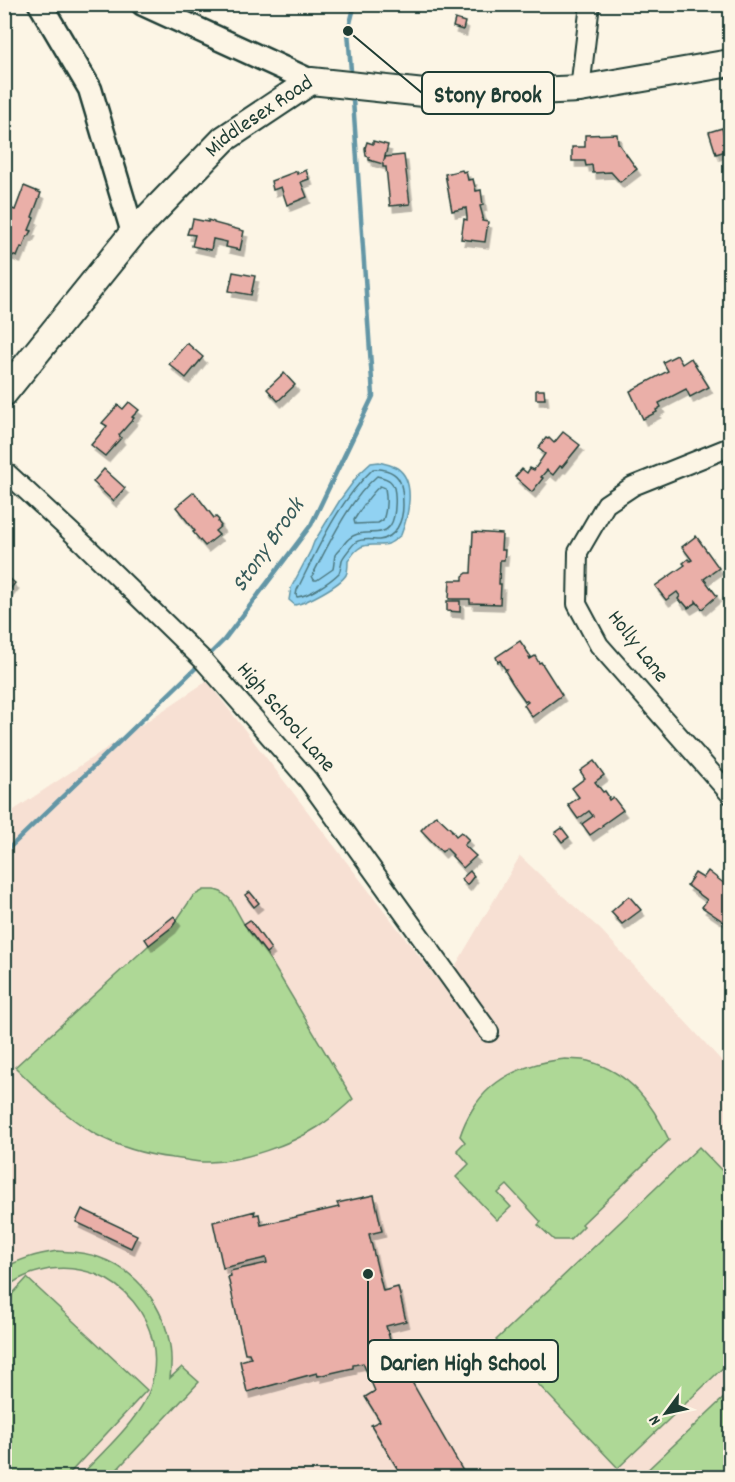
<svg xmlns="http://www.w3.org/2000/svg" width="735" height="1482" viewBox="0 0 735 1482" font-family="Dekko,sans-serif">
<defs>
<filter id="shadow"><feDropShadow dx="3.5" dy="6" stdDeviation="0" flood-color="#0004"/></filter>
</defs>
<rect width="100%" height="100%" fill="#fcf5e5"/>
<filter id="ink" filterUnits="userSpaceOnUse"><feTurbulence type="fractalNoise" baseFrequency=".0167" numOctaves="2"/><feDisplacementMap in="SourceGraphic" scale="12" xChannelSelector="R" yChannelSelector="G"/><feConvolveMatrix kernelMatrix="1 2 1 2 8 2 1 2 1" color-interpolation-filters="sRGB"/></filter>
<g filter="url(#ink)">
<polygon fill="#f7e0d3" points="207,681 443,987 520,856 555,889 601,930 730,1070 730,1477 5,1478 5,816"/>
<g fill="#aed896" stroke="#668a65" stroke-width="1.5">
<path d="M204,890H215L221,892L230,899L244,924L266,953L353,1099C342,1109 331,1119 318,1127C290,1145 242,1161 210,1162C198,1163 185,1159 173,1158C147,1155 119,1147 95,1134C64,1115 40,1092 15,1067L149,945L172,927L193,896Z"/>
<path d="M565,1059C572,1060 581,1059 588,1061C630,1073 652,1102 669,1140L582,1224L584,1226L570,1240H554L538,1225L541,1222L507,1185L498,1193L511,1207L497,1220L456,1177L469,1164L457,1150L465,1142L460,1136C463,1127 467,1118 472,1110C492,1076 528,1063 565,1059Z"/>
<polygon points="699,1147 730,1179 730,1361 618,1468 496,1340"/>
<path d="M57,1251C71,1252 85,1252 98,1257C148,1274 177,1327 170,1378L182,1367L199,1382L110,1477H79C101,1454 140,1419 150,1389C171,1324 117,1260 50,1269C33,1272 17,1278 5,1289V1268C21,1258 38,1254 57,1251Z"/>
<polygon points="27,1278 147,1390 66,1477 5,1477 5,1302"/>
<polygon points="730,1392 730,1477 640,1477"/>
</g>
<path fill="#91d2f2" stroke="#6396a6" stroke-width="1.5" d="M379,462C385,464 392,465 397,468C417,481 408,517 401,535C397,538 393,542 388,544C379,547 365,542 358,549C354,552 351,557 348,561C348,565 348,571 346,575C340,585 306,603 295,605L289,600L291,588L311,550L314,542L340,500L359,474L371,463Z"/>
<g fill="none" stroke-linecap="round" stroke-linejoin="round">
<g stroke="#4d7980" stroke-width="1.5">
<path d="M373,469C382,468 393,471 398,478C403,485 403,497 403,505C403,521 396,538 379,540C371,540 363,538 356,542C353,544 343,557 342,560C341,565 341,569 339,573C330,582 309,596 297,597L296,595L297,590C318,548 338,502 373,469Z"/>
<path d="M377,476C381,477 387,478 390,481C398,487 396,518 390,526C379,540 359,524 344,544C342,548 337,551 335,555C334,560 334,565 333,569L317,580H314L312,576C329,544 349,500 377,476Z"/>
<path d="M380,486L385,488C387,499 387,509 383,520L378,523L355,524L354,520C361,509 369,495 380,486Z"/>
</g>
<g stroke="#6396a6" stroke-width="4.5">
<polyline points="351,71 348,31 355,4"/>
<polyline points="207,657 224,640 311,525 373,396 353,100"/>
<polyline points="4,853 201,663"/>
</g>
</g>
<g fill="#eaafa8" stroke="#1f3d34" stroke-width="1.5" filter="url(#shadow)">
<polygon points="721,4 730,4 730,19 728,20"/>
<polygon points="455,19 465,22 463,30 453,27"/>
<polygon points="722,128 724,135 730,133 730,156 729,150 716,154 709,132"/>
<polygon points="617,134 618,143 637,169 620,182 611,172 593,173 592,165 586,166 585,161 572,161 572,147 585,147 585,135"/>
<polygon points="373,141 388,145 384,160 385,159 385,157 404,155 410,204 390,206 386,167 383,167 383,164 369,160 369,157 366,156 365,148 367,142 373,144"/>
<polygon points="306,170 309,179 301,182 307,197 287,205 281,187 273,190 271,181 297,171 297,174"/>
<polygon points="462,170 463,172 466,171 468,180 473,179 476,191 481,190 483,205 480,206 483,217 482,221 488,222 485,242 461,239 464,219 467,220 467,217 466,208 452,211 445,174"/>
<polygon points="24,186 41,193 32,217 34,218 29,230 32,231 29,236 27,236 23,248 21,247 17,257 5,252 8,242 4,241 4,237 9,225 4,223 4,206 15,210"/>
<polygon points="193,219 208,222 208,220 214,222 214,223 244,231 240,250 226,247 227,242 213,239 211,250 192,246 195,235 187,234 189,228 191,228"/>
<polygon points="233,272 255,276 251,295 229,291"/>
<polygon points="187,343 203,357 186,378 169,364"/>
<polygon points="677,355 682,364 691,358 709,387 690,397 686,389 659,403 661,407 656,410 657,412 643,419 630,391 668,371 663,362"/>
<polygon points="284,373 295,385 278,401 267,389"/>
<polygon points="536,390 544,390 545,399 536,399"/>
<polygon points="129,402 139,410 132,417 134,418 119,435 121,438 105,456 91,445 107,426 102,423 118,405 123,409"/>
<polygon points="563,432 580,445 562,467 560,466 553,475 547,470 541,477 543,478 532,492 515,477 522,469 527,473 530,468 534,470 545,454 538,448 546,438 548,439 549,438 554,443"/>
<polygon points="104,469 125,488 113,501 93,482"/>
<polygon points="194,492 214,518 216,517 219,520 218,522 221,526 215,531 219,535 205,546 193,532 195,531 176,507"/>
<polygon points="473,532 502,534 501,550 505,550 504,560 500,560 499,584 501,584 500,604 470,603 470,599 449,599 450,580 463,580 463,576 467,573 471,573"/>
<polygon points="696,536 719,568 704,579 717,596 702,609 696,601 696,603 688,608 683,602 681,603 678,599 680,596 677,592 666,600 655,586 685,565 683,563 688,559 690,561 692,560 682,547"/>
<polygon points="4,574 15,583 4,597"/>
<polygon points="447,601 460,601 460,612 447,611"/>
<polygon points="520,641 531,657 529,658 530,659 535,656 539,663 541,662 562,695 532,717 524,705 528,702 526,700 525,701 513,684 505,671 507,669 505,669 500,661 501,660 498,662 496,657"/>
<polygon points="594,761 604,775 595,782 603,792 605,791 609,797 608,798 609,800 613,797 623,810 602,825 603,826 590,835 582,824 593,816 589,811 578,819 568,805 579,797 572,788 585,778 580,771"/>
<polygon points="436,815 453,831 452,831 456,836 461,832 469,840 464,845 476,856 463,868 452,856 453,855 446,848 442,852 421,830"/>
<polygon points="562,828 569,837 562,842 555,833"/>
<polygon points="470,871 474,876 467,885 461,879"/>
<polygon points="708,871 730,888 730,919 727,924 702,907 707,900 687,885 695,873 703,878"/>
<polygon points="250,892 259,903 254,907 245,895"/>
<polygon points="629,896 641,910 622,924 611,912"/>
<polygon points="174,916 177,920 172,927 149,945 145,939"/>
<polygon points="250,920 271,949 266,953 244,924"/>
<polygon points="374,1195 382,1231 369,1234 383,1291 398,1287 406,1321 386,1326 390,1340 381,1342 385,1357 374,1361 383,1383 405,1370 464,1473 457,1478 414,1478 411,1473 405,1478 403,1478 371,1425 380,1421 365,1397 375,1391 363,1363 353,1365 353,1368 318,1376 317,1373 247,1392 240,1361 251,1358 249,1353 245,1353 228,1277 231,1276 230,1271 267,1263 266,1258 223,1268 213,1222 255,1211 254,1215 259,1214 261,1225 339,1207 337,1203"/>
<polygon points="82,1209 137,1235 131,1248 76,1222"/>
</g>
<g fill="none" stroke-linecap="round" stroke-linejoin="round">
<defs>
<g id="minor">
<polyline points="580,89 590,4"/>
<polyline points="730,447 633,486 606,504 578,552 577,604 599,645 730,794"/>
<polyline points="4,470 85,545 203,660 308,780 489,1032"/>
</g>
<g id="tertiary">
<polyline points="40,4 90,89 133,233"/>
<polyline points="143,4 311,81"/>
</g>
<g id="secondary">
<path id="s1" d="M4,393L133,233L224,139L311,81L443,95L580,89L730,63"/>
</g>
</defs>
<use href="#minor" stroke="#1f3d34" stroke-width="22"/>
<use href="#tertiary" stroke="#1f3d34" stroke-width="27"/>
<use href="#secondary" stroke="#1f3d34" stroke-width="30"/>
<use href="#minor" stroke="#fcf5e5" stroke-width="18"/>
<use href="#tertiary" stroke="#fcf5e5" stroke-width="22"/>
<use href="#secondary" stroke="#fcf5e5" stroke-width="26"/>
</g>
</g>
<g text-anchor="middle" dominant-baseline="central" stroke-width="4.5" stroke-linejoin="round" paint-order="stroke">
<g font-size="22" fill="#1f3d34" stroke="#fcf5e5">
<text stroke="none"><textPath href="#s1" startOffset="378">Middlesex Road</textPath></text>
<text transform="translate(637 647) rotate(52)">Holly Lane</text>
<text transform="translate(285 718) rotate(49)">High School Lane</text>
</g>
<g font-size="24" font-style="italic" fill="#365b5a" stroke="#fcf5e5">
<text transform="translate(269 546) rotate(-55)">Stony Brook</text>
</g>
</g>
<path fill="none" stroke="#1f3d34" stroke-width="2" d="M348 31L422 93M368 1274L368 1361"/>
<g fill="#1f3d34" stroke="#fcf5e5" stroke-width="2">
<circle cx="348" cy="31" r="6"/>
<circle cx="368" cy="1274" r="6"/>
</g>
<g fill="#fcf5e5" stroke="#1f3d34" stroke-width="2">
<rect x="422" y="72" width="132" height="42" rx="6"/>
<rect x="368" y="1340" width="190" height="42" rx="6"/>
</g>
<g font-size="24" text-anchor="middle" font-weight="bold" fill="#1f3d34">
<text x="488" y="102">Stony Brook</text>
<text x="463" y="1370">Darien High School</text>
</g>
<rect width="735" height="1482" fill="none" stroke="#fcf5e5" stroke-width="24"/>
<rect x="12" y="12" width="711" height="1458" fill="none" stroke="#1f3d34" stroke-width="2" filter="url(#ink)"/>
<g transform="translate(666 1413) rotate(237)" stroke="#fcf5e5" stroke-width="4.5" paint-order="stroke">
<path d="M0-4.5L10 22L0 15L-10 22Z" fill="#1f3d34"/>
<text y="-9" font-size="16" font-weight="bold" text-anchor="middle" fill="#1f3d34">N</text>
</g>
</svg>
